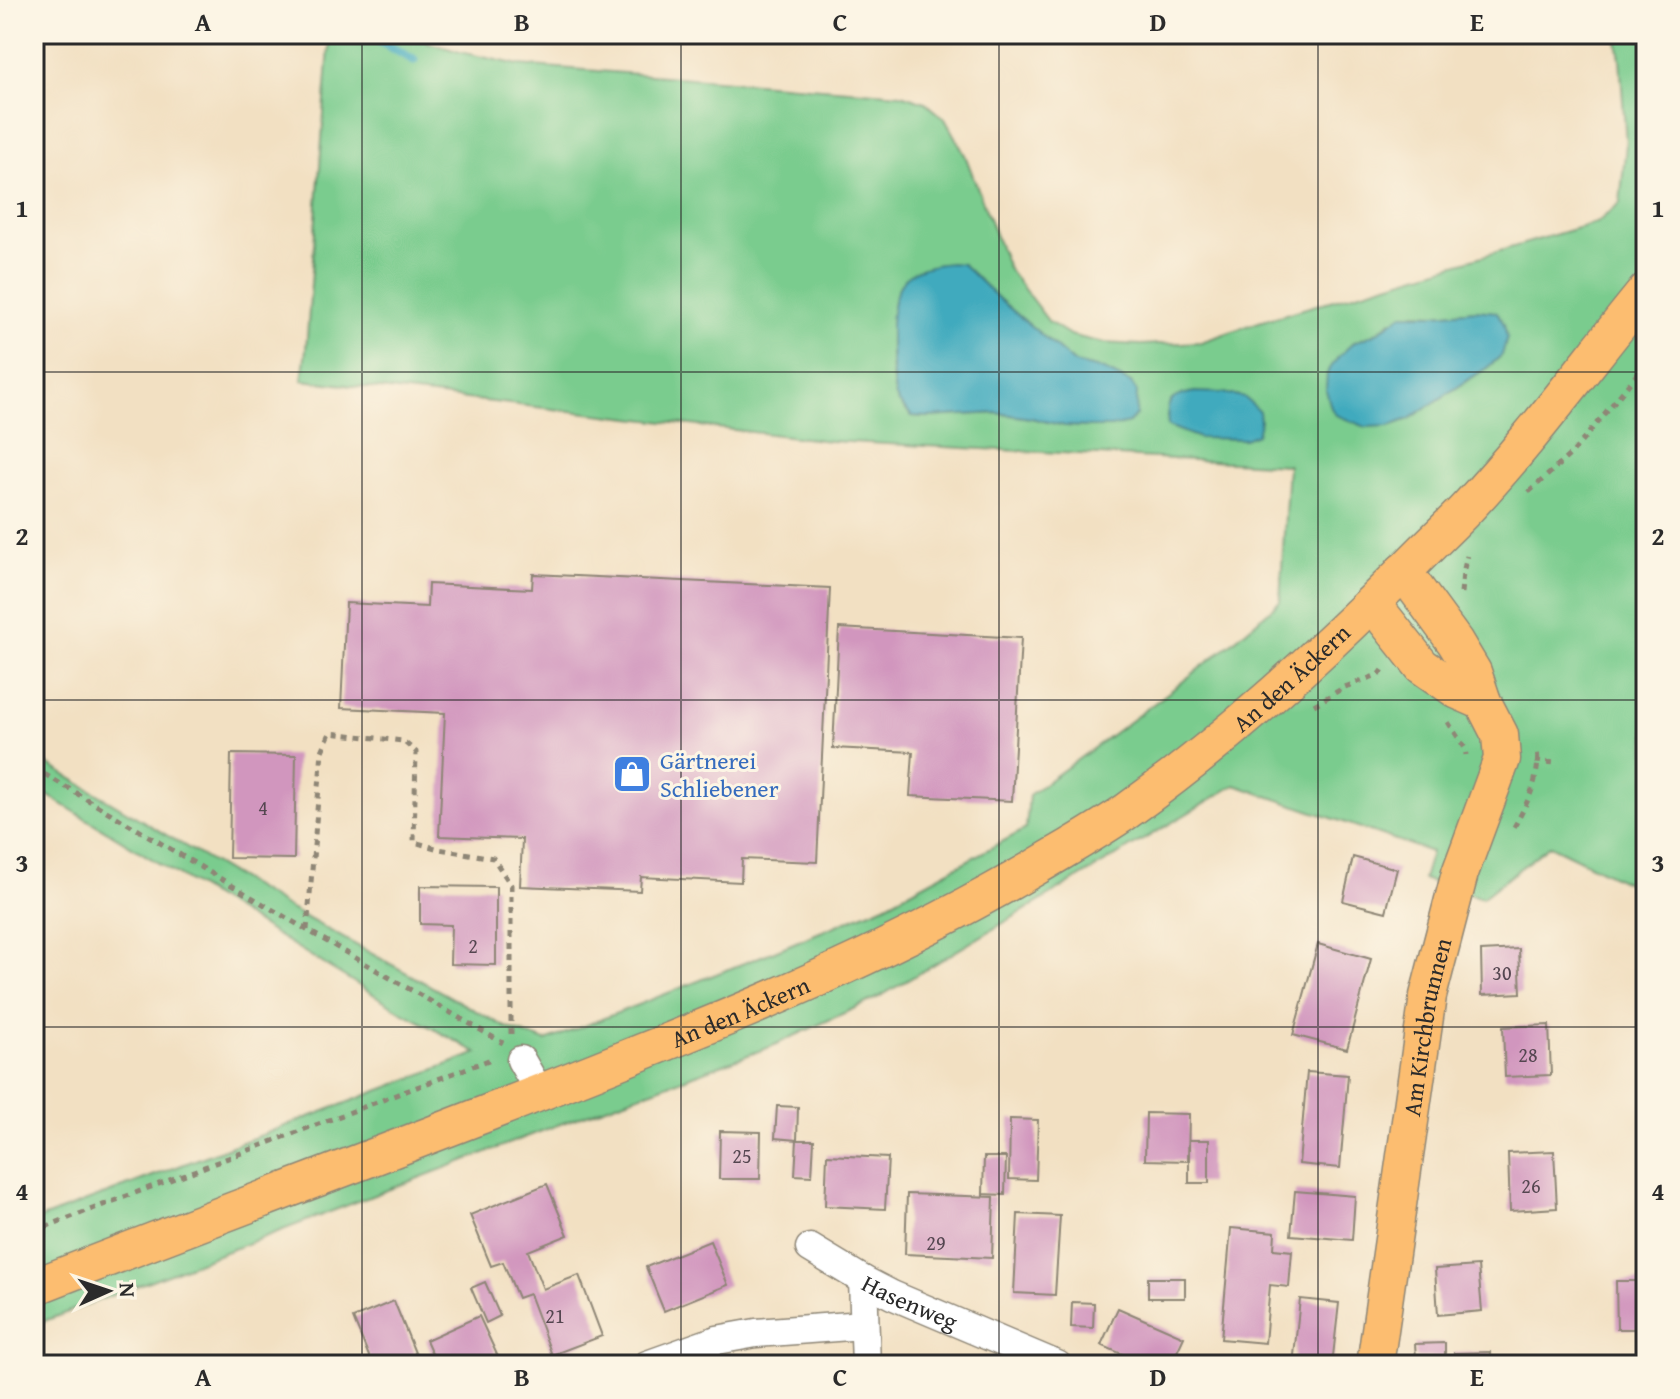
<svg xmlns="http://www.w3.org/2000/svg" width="1680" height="1399" viewBox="0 0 1680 1399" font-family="'Gentium Book Plus',serif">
<rect width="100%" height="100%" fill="#fcf5e5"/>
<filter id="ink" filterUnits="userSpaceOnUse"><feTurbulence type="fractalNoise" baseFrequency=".0125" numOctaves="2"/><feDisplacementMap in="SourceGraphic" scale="16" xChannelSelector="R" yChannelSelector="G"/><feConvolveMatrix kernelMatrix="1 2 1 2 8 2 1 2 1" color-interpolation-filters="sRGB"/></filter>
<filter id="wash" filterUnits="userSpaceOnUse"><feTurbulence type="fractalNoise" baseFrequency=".006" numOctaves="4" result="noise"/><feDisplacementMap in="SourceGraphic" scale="32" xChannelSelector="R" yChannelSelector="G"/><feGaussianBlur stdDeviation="1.8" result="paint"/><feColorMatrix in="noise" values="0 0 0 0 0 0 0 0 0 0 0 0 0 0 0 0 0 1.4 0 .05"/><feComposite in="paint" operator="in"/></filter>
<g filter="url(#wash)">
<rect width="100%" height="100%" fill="#f2e0c2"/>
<path fill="#7acc8e" stroke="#527c5c" stroke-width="2" fill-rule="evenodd" d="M330,34H401L460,52L519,65L901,94L925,102L945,119L965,155L1008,268L1049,322L1070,335L1103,343L1141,345L1201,342L1262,321L1598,222L1620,203L1626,144L1620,58L1616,34H1646V892L1550,845L1482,898L1423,879L1431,852L1235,785L879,997L770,1047L568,1121L34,1325V1221L478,1053L404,1013L34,787V756L292,910L507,1028L546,1041L772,952L885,905L1026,829L1029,795C1114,733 1201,672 1280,601L1288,465L830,441L302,380L306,350ZM962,264L1000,300L1075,363L1090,427L1065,426L1031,418L997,413L928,417L912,416C906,410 898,403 896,396C889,373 890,323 894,300ZM1476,310L1502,355L1488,367L1409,419L1389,426L1352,343L1376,333L1390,322L1415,313L1436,314ZM1195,393H1223L1244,397V439L1221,438Z"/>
<g fill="#3faabe" stroke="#356a74" stroke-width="2">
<path d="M951,263L962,264L1000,300L1075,363L1104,370L1131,383L1137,392L1136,415L1129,423L1111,427H1090L1065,426L1031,418L997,413L928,417L912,416C907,410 898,404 896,397C893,387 893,375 892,365C891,339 886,293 909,275C920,267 937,264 951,263Z"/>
<polygon points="1476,310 1497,312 1504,324 1507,338 1502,355 1488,367 1409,419 1389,426 1366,427 1336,415 1331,408 1326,390 1327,373 1339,356 1353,343 1376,333 1403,314 1436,314"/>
<path d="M1195,392L1223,393L1244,397L1259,411L1260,422L1257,434L1244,439L1199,438L1168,426C1165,401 1170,396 1195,392Z"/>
</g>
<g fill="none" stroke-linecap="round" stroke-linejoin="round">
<polyline stroke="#3faabe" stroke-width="9" points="366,34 414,60"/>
</g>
<g id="blocks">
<g fill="#d196be">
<polygon points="533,574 830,588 817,862 742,859 741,882 641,877 640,891 520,886 522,839 439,836 445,713 341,708 346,603 427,607 428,584 532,589"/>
<polygon points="839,628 1021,638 1012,801 910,796 913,752 833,748"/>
<polygon points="231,754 296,755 294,859 229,858"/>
<polygon points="1353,857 1397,869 1386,912 1343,901"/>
<polygon points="420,886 496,887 496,965 450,964 451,925 420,924"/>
<polygon points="1318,944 1371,959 1347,1049 1293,1035"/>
<polygon points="1519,949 1521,993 1482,995 1481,951"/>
<polygon points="1549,1025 1551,1075 1505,1077 1503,1027"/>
<polygon points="1307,1072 1348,1075 1340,1168 1299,1164"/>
<polygon points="777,1106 798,1107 797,1140 775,1138"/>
<polygon points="1146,1113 1189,1114 1188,1161 1145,1160"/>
<polygon points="1010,1119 1038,1120 1036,1180 1009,1179"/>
<polygon points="720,1131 761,1132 760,1179 719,1179"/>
<polygon points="797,1140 814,1140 812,1176 795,1175"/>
<rect x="1189" y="1140" width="20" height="43"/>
<polygon points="1554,1151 1557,1208 1510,1211 1508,1153"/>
<polygon points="827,1155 888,1158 885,1209 825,1206"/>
<polygon points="984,1157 1006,1157 1005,1195 983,1194"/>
<polygon points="547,1184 568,1235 528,1251 543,1289 579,1275 602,1336 552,1355 529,1294 518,1298 503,1262 491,1266 470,1215"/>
<polygon points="1295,1191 1355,1196 1352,1240 1291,1235"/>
<polygon points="907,1194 994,1197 992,1258 905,1254"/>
<polygon points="1018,1214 1060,1216 1055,1295 1014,1293"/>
<polygon points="1231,1228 1275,1232 1274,1249 1292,1251 1289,1287 1270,1285 1265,1343 1221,1339"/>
<polygon points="710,1241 728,1285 664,1311 646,1267"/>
<polygon points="1478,1266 1482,1311 1438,1315 1435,1269"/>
<rect x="1148" y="1278" width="37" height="20"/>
<polygon points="1616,1281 1646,1281 1646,1329 1617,1329"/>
<polygon points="485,1282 500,1316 486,1323 471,1288"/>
<polygon points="1300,1299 1339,1303 1332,1365 1293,1365"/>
<polygon points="394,1301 420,1365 361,1365 371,1361 353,1318"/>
<polygon points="1072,1302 1094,1303 1093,1328 1071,1327"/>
<polygon points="1118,1308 1184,1337 1171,1365 1147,1365 1101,1345"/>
<polygon points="479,1316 499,1359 486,1365 437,1365 426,1340"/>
<polygon points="1445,1343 1445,1357 1416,1358 1415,1344"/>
<polygon points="1490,1352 1491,1365 1454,1365 1454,1353"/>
<polygon points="1590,1359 1590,1365 1562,1365 1561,1361"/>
</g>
</g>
</g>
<g filter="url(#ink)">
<use href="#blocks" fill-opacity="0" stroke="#8e8676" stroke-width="2"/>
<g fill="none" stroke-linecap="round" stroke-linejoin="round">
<defs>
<g id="minor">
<polyline points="521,1060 540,1093"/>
<path id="s1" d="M810,1248L863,1280L892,1295L1057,1365"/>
<polyline points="863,1280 866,1365"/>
<polyline points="647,1365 717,1340 756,1333 863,1325"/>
</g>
<g id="major">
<polyline points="1372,603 1422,666 1458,691 1483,702"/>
<path id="s2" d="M34,1287C233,1209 434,1136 632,1056C771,1001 907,943 1036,867C1066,849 1098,831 1127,811C1227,740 1318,657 1405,570C1425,549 1447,529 1467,508C1531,440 1587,363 1646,291"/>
<path id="s3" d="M1375,1365L1428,996L1460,873L1502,759L1500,735L1483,702L1473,672L1455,642L1403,571"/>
</g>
</defs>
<use href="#minor" stroke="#8e8676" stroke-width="31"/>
<use href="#major" stroke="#8e8676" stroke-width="39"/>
<g stroke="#8e8676" stroke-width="5" stroke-dasharray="6 6" stroke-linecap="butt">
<polyline points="1529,492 1574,451 1646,363"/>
<polyline points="1461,593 1463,573 1467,556"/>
<polyline points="1314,705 1345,687 1380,674 1385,667"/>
<polyline points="1448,722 1465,748 1466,755"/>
<polyline points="1535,761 1556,763"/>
<polyline points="34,768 307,930 503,1043"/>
<path d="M1514,827C1527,804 1541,777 1537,750"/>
<polyline points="307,930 322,751 330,733 403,741 416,752 414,842 439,849 493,858 511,885 511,1035"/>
<polyline points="34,1231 494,1058"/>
</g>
<use href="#minor" stroke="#fff" stroke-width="28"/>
<use href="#major" stroke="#fcbd6f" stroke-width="36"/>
</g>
</g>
<path fill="none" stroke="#2b2b2b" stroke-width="2" stroke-opacity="0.55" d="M362,34V1365M681,34V1365M999,34V1365M1318,34V1365M34,372H1646M34,700H1646M34,1027H1646"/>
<defs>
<symbol id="shop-square" viewBox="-11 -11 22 22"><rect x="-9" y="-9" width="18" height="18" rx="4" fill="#3f7fe0" stroke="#fcf5e5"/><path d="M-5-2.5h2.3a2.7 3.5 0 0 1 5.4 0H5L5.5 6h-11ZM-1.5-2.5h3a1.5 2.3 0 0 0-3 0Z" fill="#fff"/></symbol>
</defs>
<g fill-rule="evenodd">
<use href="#shop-square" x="610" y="752" width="44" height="44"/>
</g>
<g text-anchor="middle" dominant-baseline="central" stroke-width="6" stroke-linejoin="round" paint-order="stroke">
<g font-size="20" fill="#544650">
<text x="263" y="807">4</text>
<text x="473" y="945">2</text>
<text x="1502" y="972">30</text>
<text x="1528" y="1054">28</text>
<text x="742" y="1155">25</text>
<text x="1531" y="1185">26</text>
<text x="936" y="1242">29</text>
<text x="555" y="1315">21</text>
</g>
<g font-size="24" fill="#2b2b2b" stroke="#fcf5e5">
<text stroke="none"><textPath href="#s2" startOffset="1406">An den Äckern</textPath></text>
<text stroke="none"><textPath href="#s2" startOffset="758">An den Äckern</textPath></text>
<text stroke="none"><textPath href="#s3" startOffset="342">Am Kirchbrunnen</textPath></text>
<text stroke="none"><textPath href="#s1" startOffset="114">Hasenweg</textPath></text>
</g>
<g font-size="24" fill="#366cbe" stroke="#fcf5e5" text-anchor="start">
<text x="660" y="760">Gärtnerei<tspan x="660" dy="28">Schliebener</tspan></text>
</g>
</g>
<rect width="1680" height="1399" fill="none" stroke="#fcf5e5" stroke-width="88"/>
<g transform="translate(108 1291) rotate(87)" stroke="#fcf5e5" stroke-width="6" paint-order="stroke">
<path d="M0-6L14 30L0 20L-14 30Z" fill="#2b2b2b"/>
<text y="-12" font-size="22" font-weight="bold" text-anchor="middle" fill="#2b2b2b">N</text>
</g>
<rect x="44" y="44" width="1592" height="1311" fill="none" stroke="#2b2b2b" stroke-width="3"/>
<g font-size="26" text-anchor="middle" font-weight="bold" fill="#2b2b2b">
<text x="203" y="31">A</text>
<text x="522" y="31">B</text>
<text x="840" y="31">C</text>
<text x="1158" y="31">D</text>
<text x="1477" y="31">E</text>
<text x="22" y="217">1</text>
<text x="1658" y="217">1</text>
<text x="22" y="545">2</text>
<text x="1658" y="545">2</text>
<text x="22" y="872">3</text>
<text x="1658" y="872">3</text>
<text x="22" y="1200">4</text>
<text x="1658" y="1200">4</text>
<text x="203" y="1386">A</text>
<text x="522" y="1386">B</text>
<text x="840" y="1386">C</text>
<text x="1158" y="1386">D</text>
<text x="1477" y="1386">E</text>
</g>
</svg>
